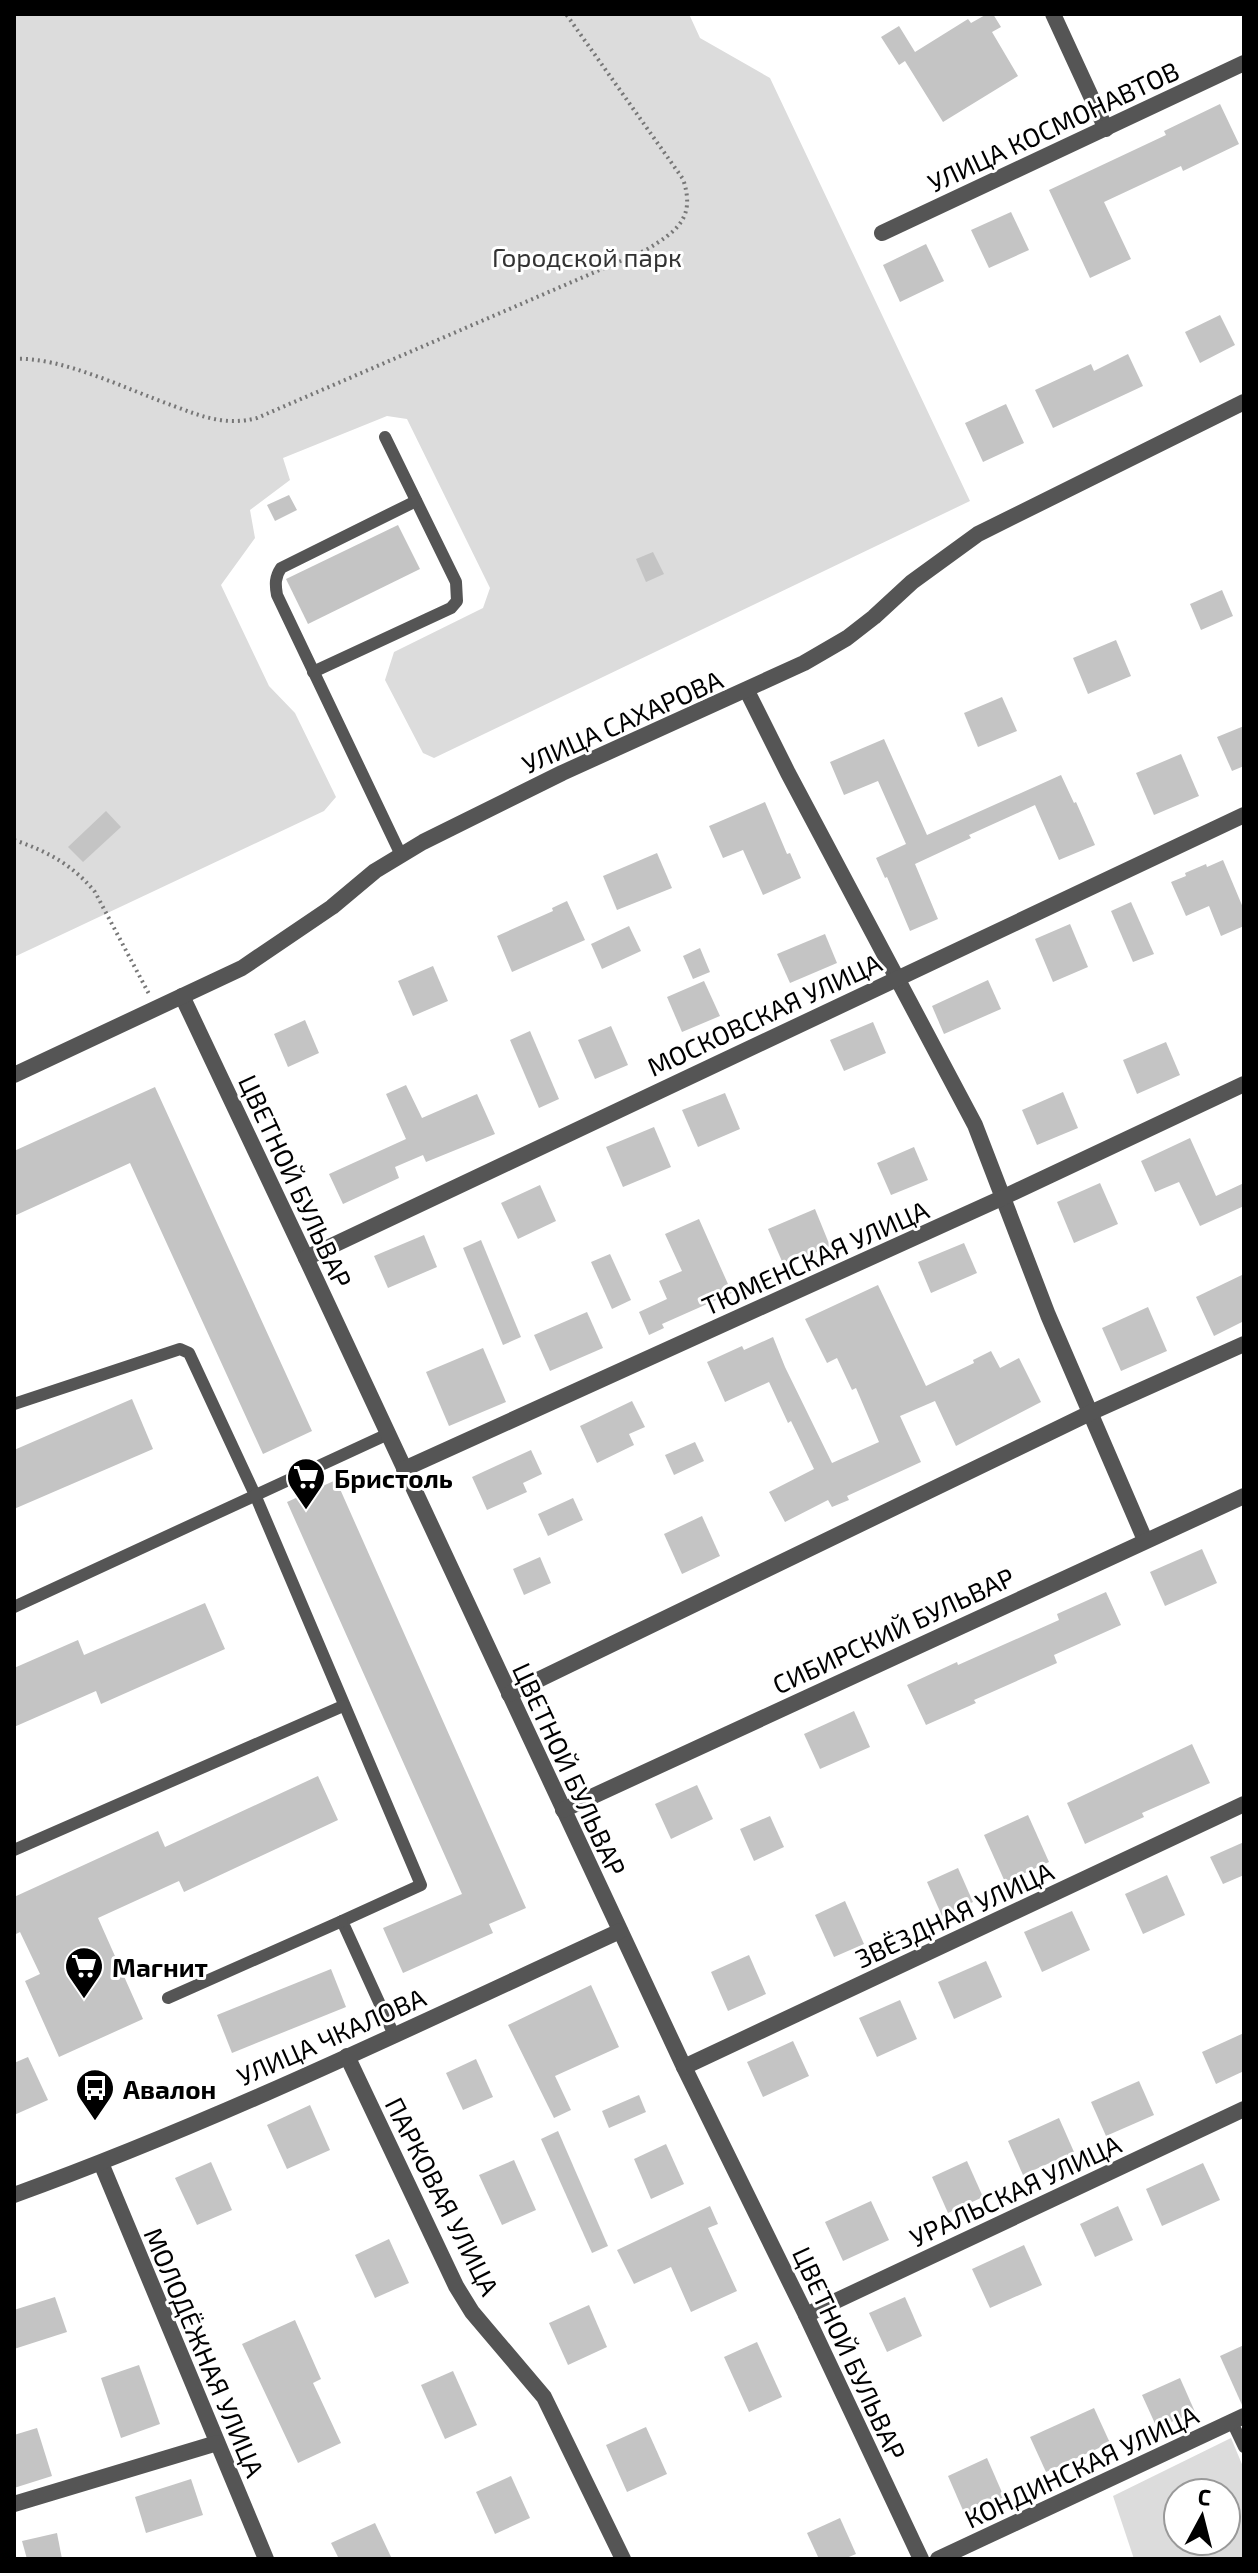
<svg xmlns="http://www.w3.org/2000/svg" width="1258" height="2573" viewBox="0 0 1258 2573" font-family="'Exo 2',sans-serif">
<rect width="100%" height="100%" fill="#fff"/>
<g fill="#dcdcdc" fill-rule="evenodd">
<polygon points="14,14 689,14 700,38 770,78 970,501 434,758 423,753 385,680 394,652 483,608 490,588 407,419 387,416 283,458 290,480 250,510 255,538 221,585 269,686 295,713 336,797 324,811 14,957"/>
<path d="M1231,2438L1244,2469V2559H1134L1113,2496ZM1178,2493H1226V2541H1178Z"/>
</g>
<g fill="#c4c4c4">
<polygon points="987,14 993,14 1001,27 992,32 1018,76 943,122 905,61 899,65 881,37 899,26 915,52 968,19 971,23"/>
<polygon points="1220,104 1239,144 1183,171 1181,166 1104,202 1131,259 1090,278 1049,190 1166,135 1164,131"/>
<polygon points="1011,212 1029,250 989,268 971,230"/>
<polygon points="926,244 944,281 900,302 883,265"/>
<polygon points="1220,315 1235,345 1200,363 1185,332"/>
<polygon points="1128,354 1143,386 1053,428 1035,390 1091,364 1094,371"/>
<polygon points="1006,404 1024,443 983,462 965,423"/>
<polygon points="289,495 297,510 275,521 267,505"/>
<polygon points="398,525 420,569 308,624 286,579"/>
<polygon points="653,552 664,574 646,582 636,559"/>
<polygon points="1222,590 1233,616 1201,630 1190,604"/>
<polygon points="1116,640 1131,676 1088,694 1073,658"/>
<polygon points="1002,697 1017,731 978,747 964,713"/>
<polygon points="1244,726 1244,766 1232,771 1217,737"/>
<polygon points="884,739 927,835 1061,775 1074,803 1076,802 1095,845 1059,860 1035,805 969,835 971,838 915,864 938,919 910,931 887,877 885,878 876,858 906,844 878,781 844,795 830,762"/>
<polygon points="1181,754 1199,796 1154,815 1136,773"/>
<polygon points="765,802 787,854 790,853 801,878 763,895 743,850 723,858 709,826"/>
<polygon points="106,811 121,827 83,862 68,847"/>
<polygon points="657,853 672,888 617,910 603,876"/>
<polygon points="1223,860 1244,910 1244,926 1221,936 1209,906 1186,916 1171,882 1186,876 1185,873 1206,864 1207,867"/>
<polygon points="567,901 585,940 512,972 497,936 553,911 552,908"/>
<polygon points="1131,902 1154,954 1133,962 1111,911"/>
<polygon points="1070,924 1088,967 1053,982 1035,939"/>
<polygon points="629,926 641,951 602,969 591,944"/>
<polygon points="825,934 837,963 790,983 777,954"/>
<polygon points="700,948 710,972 693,979 683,956"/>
<polygon points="433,966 448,1001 413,1016 398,981"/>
<polygon points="988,980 1001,1009 944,1034 932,1006"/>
<polygon points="704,981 720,1016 682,1032 667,997"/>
<polygon points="305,1020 319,1053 288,1067 274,1034"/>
<polygon points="873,1022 886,1053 844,1071 830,1040"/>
<polygon points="611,1026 628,1065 595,1079 578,1040"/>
<polygon points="530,1031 559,1099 539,1108 510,1040"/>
<polygon points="1166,1042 1180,1075 1137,1094 1123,1060"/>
<polygon points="406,1085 422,1118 477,1094 495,1134 426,1162 423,1155 395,1167 399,1178 343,1204 329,1174 406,1139 386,1094"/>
<polygon points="155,1087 312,1431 263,1454 130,1163 14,1216 14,1151"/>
<polygon points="1063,1092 1078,1128 1037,1145 1022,1110"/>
<polygon points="725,1093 740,1129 698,1147 682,1110"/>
<polygon points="654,1127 671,1167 623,1187 606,1147"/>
<polygon points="1190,1138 1216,1196 1244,1183 1244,1206 1200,1226 1179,1182 1155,1192 1141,1161"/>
<polygon points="914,1147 928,1180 891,1195 877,1163"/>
<polygon points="1100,1183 1118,1224 1074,1243 1057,1202"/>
<polygon points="540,1185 556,1221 518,1239 501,1203"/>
<polygon points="815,1209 830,1246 784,1266 768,1229"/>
<polygon points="699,1219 732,1293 662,1324 664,1328 649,1335 639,1312 667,1299 659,1281 682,1271 665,1234"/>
<polygon points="424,1235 437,1267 388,1288 374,1256"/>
<polygon points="481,1240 521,1337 503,1345 463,1248"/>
<polygon points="964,1243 977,1273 931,1293 918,1262"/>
<polygon points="610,1254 631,1300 612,1309 591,1262"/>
<polygon points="1244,1274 1244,1321 1214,1336 1196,1297"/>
<polygon points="878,1285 926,1386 974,1363 973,1360 991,1351 1000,1368 1019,1358 1041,1402 956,1446 935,1401 900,1416 921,1462 847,1496 849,1500 832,1507 828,1500 785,1522 769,1492 814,1469 791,1421 788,1423 769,1382 725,1402 707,1362 742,1346 744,1350 773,1337 785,1367 832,1463 879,1442 856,1388 852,1390 837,1358 827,1363 805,1319"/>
<polygon points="1148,1307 1167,1351 1121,1371 1102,1328"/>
<polygon points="587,1312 603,1348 550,1371 534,1335"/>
<polygon points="483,1348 506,1402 449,1426 426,1372"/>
<polygon points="132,1399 153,1449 14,1509 14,1450"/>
<polygon points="632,1401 645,1427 629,1434 634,1445 597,1463 580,1426"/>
<polygon points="695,1442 704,1461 674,1475 665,1455"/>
<polygon points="531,1450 542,1474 523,1483 527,1492 487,1510 472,1477"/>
<polygon points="336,1480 526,1908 489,1924 493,1933 403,1973 383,1928 462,1894 287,1502"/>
<polygon points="573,1498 583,1520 548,1536 538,1514"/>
<polygon points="702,1516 720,1556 682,1574 664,1534"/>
<polygon points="1202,1549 1217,1583 1165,1606 1150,1572"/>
<polygon points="540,1557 551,1583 524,1595 513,1569"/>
<polygon points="1106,1592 1121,1625 1054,1655 1057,1663 974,1700 976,1703 926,1725 907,1685 957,1662 958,1665 1059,1620 1057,1614"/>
<polygon points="205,1603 225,1649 101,1704 96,1691 14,1727 14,1668 78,1640 84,1655"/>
<polygon points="854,1711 870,1747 820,1769 804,1734"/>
<polygon points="1192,1744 1210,1783 1142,1813 1144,1817 1085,1844 1067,1803"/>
<polygon points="318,1776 338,1820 184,1892 179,1881 98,1918 143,2019 59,2057 25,1981 40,1974 20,1932 14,1935 14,1897 158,1831 165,1847"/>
<polygon points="697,1785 713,1819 671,1839 655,1804"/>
<polygon points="1028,1815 1049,1862 1005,1882 984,1835"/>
<polygon points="770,1816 784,1847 754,1861 740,1829"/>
<polygon points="1244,1842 1244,1875 1223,1884 1210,1857"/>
<polygon points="958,1868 973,1902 942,1916 927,1882"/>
<polygon points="1167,1875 1185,1915 1143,1934 1125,1894"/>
<polygon points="845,1901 864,1944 834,1957 815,1915"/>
<polygon points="1072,1911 1090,1950 1042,1972 1024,1932"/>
<polygon points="749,1955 766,1994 728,2011 711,1972"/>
<polygon points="986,1961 1002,1997 954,2019 938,1982"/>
<polygon points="331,1969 346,2007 232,2053 217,2015"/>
<polygon points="591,1985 619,2047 555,2076 571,2110 554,2118 508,2025"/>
<polygon points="900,2000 917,2039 877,2057 859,2018"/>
<polygon points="1244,2033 1244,2071 1216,2084 1202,2052"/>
<polygon points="793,2041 809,2076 763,2097 747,2062"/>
<polygon points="28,2057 48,2100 14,2115 14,2063"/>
<polygon points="476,2059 493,2097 463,2110 446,2073"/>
<polygon points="1139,2081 1154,2115 1106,2136 1091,2102"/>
<polygon points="639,2095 646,2112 609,2128 602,2111"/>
<polygon points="310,2105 330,2150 287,2169 267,2125"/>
<polygon points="1059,2118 1074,2152 1023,2175 1008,2141"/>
<polygon points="558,2131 608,2246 592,2253 541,2139"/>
<polygon points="666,2144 684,2184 651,2199 634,2159"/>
<polygon points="514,2160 536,2210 502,2225 479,2175"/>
<polygon points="967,2161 983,2197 948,2213 932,2177"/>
<polygon points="211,2162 232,2210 197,2225 175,2178"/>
<polygon points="1203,2163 1220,2200 1162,2226 1146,2189"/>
<polygon points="871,2201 889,2240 843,2261 825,2222"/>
<polygon points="710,2206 718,2224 708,2228 737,2291 691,2312 671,2267 634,2284 617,2250"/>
<polygon points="1118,2206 1133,2240 1095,2257 1080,2224"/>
<polygon points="389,2239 409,2283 375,2298 355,2255"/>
<polygon points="1024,2245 1042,2285 990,2308 972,2269"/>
<polygon points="55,2297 67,2332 14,2349 14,2310"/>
<polygon points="905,2297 922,2336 887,2352 869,2313"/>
<polygon points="589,2305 607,2347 568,2365 549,2323"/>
<polygon points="295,2320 321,2379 313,2383 341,2443 298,2463 242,2344"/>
<polygon points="757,2342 782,2397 749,2412 724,2357"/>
<polygon points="1244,2345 1244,2405 1242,2405 1220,2356"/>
<polygon points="139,2365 160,2424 121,2438 101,2378"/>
<polygon points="453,2371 477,2425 445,2439 421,2385"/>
<polygon points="1180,2378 1195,2412 1157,2428 1142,2395"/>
<polygon points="1094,2408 1110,2443 1046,2472 1030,2437"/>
<polygon points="646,2427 667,2474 627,2492 606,2445"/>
<polygon points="37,2428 52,2476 14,2488 14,2435"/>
<polygon points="987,2458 1004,2497 965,2515 948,2476"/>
<polygon points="511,2476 530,2518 495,2534 476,2492"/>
<polygon points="191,2479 203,2515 146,2533 135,2497"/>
<polygon points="840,2518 856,2554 844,2559 819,2559 807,2533"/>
<polygon points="375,2523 392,2559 339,2559 331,2543"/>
<polygon points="57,2533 62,2559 27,2559 22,2541"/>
</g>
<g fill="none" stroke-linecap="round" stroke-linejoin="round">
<g stroke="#777" stroke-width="4" stroke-dasharray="2 4" stroke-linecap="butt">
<path d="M14,359C61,356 128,390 174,406C203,417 226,426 257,418L646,250C677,231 696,218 683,179L566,14"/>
<path d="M14,840C47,851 73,865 95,892L149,994"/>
</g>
<g stroke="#555" stroke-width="12">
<polyline points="313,672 451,608 457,601 456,582 385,437"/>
<path d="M401,855L277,595C275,584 275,577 281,568L416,501"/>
<polyline points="14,1404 180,1349 189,1353 256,1497 421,1885 342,1921 394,2035"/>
<polyline points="14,1607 388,1434"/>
<polyline points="14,1850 343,1706"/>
<polyline points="168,1998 342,1921"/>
<polyline points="1232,2422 1244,2447"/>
</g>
<g stroke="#555" stroke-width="16">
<polyline points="1053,14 1106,129"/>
<polyline points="882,233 1244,63"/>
<polyline points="747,691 788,773 975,1125 1048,1315 1145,1540"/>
<polyline points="182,996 306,1258 684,2067 806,2315 921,2559"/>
<polyline points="14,1075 242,968 332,907 375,871 423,842 562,773 804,663 847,638 874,617 912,582 978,534 1244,402"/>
<polyline points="306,1258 1244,815"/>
<polyline points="404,1469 1004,1197 1244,1084"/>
<polyline points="509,1694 1090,1413 1244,1344"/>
<polyline points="563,1810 1244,1496"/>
<polyline points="347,2056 456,2286 472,2312 544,2397 623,2559"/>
<polyline points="684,2067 1244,1804"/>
<polyline points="101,2163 266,2559"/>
<path d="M14,2195C221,2120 420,2023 620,1931"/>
<polyline points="806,2315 1244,2109"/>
<polyline points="14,2504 217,2443"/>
<polyline points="938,2559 1244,2416"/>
</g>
</g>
<defs>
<symbol id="supermarket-pin" viewBox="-11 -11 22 30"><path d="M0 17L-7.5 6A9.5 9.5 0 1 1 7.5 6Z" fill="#000" stroke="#fff"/><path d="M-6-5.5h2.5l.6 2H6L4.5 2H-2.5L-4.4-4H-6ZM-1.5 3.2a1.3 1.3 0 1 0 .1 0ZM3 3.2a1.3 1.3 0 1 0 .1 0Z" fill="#fff"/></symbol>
<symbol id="bus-pin" viewBox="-11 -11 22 30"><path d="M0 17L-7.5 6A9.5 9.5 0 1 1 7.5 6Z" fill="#000" stroke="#fff"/><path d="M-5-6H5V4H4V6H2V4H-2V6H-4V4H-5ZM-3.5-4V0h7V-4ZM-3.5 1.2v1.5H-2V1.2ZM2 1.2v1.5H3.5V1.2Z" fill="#fff"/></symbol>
</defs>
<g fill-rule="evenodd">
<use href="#supermarket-pin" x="284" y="1455" width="44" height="60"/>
<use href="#supermarket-pin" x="62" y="1944" width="44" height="60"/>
<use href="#bus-pin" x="73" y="2066" width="44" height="60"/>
</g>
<g text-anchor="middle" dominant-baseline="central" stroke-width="6" stroke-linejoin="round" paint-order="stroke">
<g font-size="26" fill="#000" stroke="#fff">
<text transform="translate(1053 126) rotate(-25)">УЛИЦА КОСМОНАВТОВ</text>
<text transform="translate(622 721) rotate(-24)">УЛИЦА САХАРОВА</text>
<text transform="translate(764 1014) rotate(-25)">МОСКОВСКАЯ УЛИЦА</text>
<text transform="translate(296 1181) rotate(65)">ЦВЕТНОЙ БУЛЬВАР</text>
<text transform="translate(815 1257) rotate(-24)">ТЮМЕНСКАЯ УЛИЦА</text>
<text transform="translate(893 1630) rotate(-25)">СИБИРСКИЙ БУЛЬВАР</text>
<text transform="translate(570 1769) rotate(65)">ЦВЕТНОЙ БУЛЬВАР</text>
<text transform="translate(954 1914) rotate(-25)">ЗВЁЗДНАЯ УЛИЦА</text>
<text transform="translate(331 2036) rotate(-24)">УЛИЦА ЧКАЛОВА</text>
<text transform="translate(1015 2190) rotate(-25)">УРАЛЬСКАЯ УЛИЦА</text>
<text transform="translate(443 2196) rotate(63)">ПАРКОВАЯ УЛИЦА</text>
<text transform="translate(205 2352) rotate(67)">МОЛОДЁЖНАЯ УЛИЦА</text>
<text transform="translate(850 2353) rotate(65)">ЦВЕТНОЙ БУЛЬВАР</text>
<text transform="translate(1081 2466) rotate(-25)">КОНДИНСКАЯ УЛИЦА</text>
</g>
<g font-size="26" fill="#333" stroke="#fff">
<text x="587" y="256">Городской парк</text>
</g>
<g font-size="26" font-weight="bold" fill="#000" stroke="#fff" text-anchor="start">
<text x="334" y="1477">Бристоль</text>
<text x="112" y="1966">Магнит</text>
<text x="123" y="2088">Авалон</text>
</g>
</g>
<rect width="1258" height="2573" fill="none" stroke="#000000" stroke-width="32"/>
<g transform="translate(1202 2517) rotate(7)"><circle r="38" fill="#ffffff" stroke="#999999" stroke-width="2"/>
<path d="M0-6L14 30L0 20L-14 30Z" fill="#000000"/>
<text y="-12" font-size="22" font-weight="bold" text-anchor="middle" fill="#000000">С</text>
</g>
</svg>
